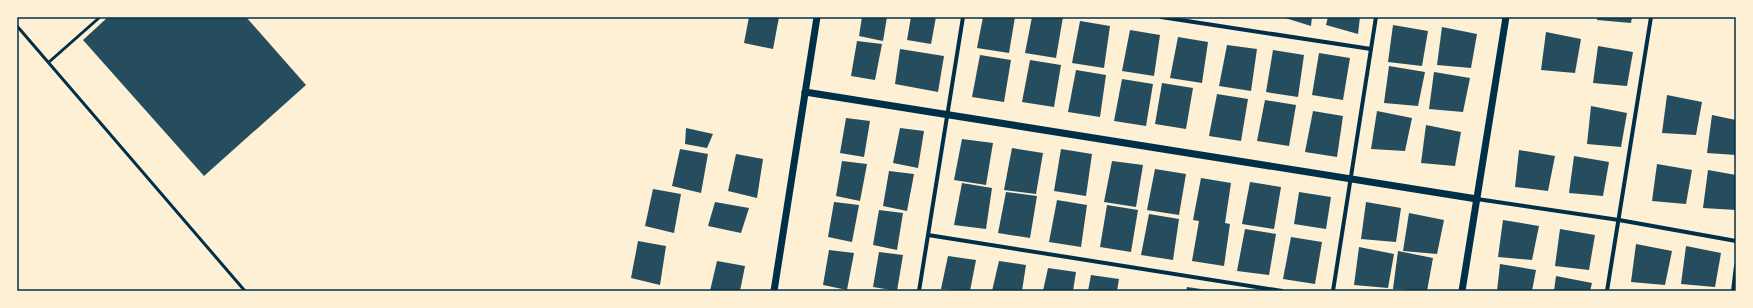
<svg xmlns="http://www.w3.org/2000/svg" width="1753" height="308" viewBox="0 0 1753 308" font-family="'Fira Sans',sans-serif">
<rect width="100%" height="100%" fill="#fdf0d5"/>
<g fill="#264d5e">
<polygon points="108,17 246,17 306,85 204,176 83,40"/>
<polygon points="749,17 779,17 773,49 744,43"/>
<polygon points="862,17 887,17 883,41 859,36"/>
<polygon points="911,17 936,17 931,44 907,40"/>
<polygon points="983,17 1015,17 1009,53 977,48"/>
<polygon points="1032,17 1063,17 1056,58 1025,53"/>
<polygon points="1282,17 1312,17 1311,26"/>
<polygon points="1328,17 1360,17 1358,34 1326,25"/>
<polygon points="1597,17 1632,17 1631,23 1597,20"/>
<polygon points="1080,21 1110,26 1104,68 1072,63"/>
<polygon points="1393,25 1428,31 1422,66 1388,62"/>
<polygon points="1442,27 1477,34 1471,68 1437,65"/>
<polygon points="1130,30 1160,35 1154,76 1122,71"/>
<polygon points="1546,32 1581,39 1575,73 1541,70"/>
<polygon points="1178,37 1208,42 1202,83 1170,78"/>
<polygon points="857,41 882,44 875,80 851,76"/>
<polygon points="1227,45 1257,49 1251,91 1219,86"/>
<polygon points="1598,46 1633,52 1627,86 1593,83"/>
<polygon points="900,49 944,56 938,92 895,84"/>
<polygon points="1273,50 1304,55 1298,97 1266,92"/>
<polygon points="1319,53 1350,58 1343,100 1312,95"/>
<polygon points="980,55 1011,60 1004,102 972,97"/>
<polygon points="1030,60 1061,65 1054,107 1022,102"/>
<polygon points="1389,66 1425,72 1418,106 1384,103"/>
<polygon points="1076,70 1106,75 1100,117 1068,112"/>
<polygon points="1434,72 1470,78 1463,112 1429,109"/>
<polygon points="1122,79 1153,84 1146,126 1114,121"/>
<polygon points="1162,83 1193,88 1186,129 1155,124"/>
<polygon points="1217,94 1248,99 1241,141 1209,136"/>
<polygon points="1667,95 1702,102 1696,135 1662,133"/>
<polygon points="1265,100 1296,105 1289,146 1257,141"/>
<polygon points="1591,106 1627,113 1621,147 1587,144"/>
<polygon points="1313,111 1343,116 1337,157 1305,152"/>
<polygon points="1377,111 1412,118 1405,151 1371,149"/>
<polygon points="1712,115 1736,120 1736,155 1707,153"/>
<polygon points="846,118 870,121 864,157 840,153"/>
<polygon points="1426,125 1461,132 1455,166 1421,163"/>
<polygon points="686,128 713,134 707,148 685,144"/>
<polygon points="900,128 924,131 918,168 893,163"/>
<polygon points="962,139 993,143 986,185 954,180"/>
<polygon points="1012,148 1043,153 1036,194 1004,190"/>
<polygon points="680,149 708,154 701,193 672,186"/>
<polygon points="1061,149 1092,154 1086,196 1054,191"/>
<polygon points="1519,150 1555,156 1548,191 1515,187"/>
<polygon points="736,154 763,159 757,198 728,191"/>
<polygon points="1574,156 1609,162 1603,196 1569,193"/>
<polygon points="842,161 867,164 860,201 836,196"/>
<polygon points="1112,161 1143,165 1136,207 1104,202"/>
<polygon points="1657,164 1692,170 1686,204 1652,201"/>
<polygon points="1155,169 1186,174 1179,215 1147,210"/>
<polygon points="1708,170 1736,175 1736,210 1703,208"/>
<polygon points="889,171 914,174 907,211 883,206"/>
<polygon points="1201,178 1231,183 1225,223 1230,224 1224,266 1192,261 1199,221 1193,220"/>
<polygon points="1250,182 1281,187 1274,229 1242,224"/>
<polygon points="962,183 992,188 986,229 954,225"/>
<polygon points="653,189 681,194 674,233 645,226"/>
<polygon points="1006,192 1037,196 1030,238 998,233"/>
<polygon points="1299,192 1331,197 1326,229 1294,224"/>
<polygon points="1057,200 1087,205 1081,247 1049,242"/>
<polygon points="715,202 749,208 741,233 708,226"/>
<polygon points="834,202 859,205 852,242 828,237"/>
<polygon points="1366,202 1401,208 1396,242 1361,239"/>
<polygon points="1107,205 1138,210 1131,252 1100,247"/>
<polygon points="879,210 903,213 897,250 873,245"/>
<polygon points="1409,213 1444,220 1437,254 1403,251"/>
<polygon points="1149,214 1179,219 1173,260 1141,255"/>
<polygon points="1503,220 1539,226 1532,260 1498,257"/>
<polygon points="1245,229 1276,234 1269,275 1237,271"/>
<polygon points="1560,229 1595,235 1589,270 1555,266"/>
<polygon points="1291,237 1322,242 1315,284 1283,279"/>
<polygon points="638,241 666,246 660,285 631,278"/>
<polygon points="1636,244 1672,251 1665,285 1631,282"/>
<polygon points="1686,246 1721,253 1715,287 1681,284"/>
<polygon points="1359,247 1394,254 1388,288 1354,285"/>
<polygon points="829,250 854,253 847,290 823,285"/>
<polygon points="1398,251 1433,258 1427,291 1393,289"/>
<polygon points="879,252 903,255 897,291 873,287"/>
<polygon points="948,256 976,260 970,291 941,289"/>
<polygon points="717,261 745,266 740,291 710,291"/>
<polygon points="999,261 1026,265 1022,291 992,291"/>
<polygon points="1500,264 1536,270 1532,291 1497,291"/>
<polygon points="1048,268 1076,272 1073,291 1043,291"/>
<polygon points="1091,275 1119,279 1117,291 1088,291"/>
<polygon points="1556,276 1592,283 1590,291 1554,291"/>
<polygon points="1187,287 1208,290 1208,291 1186,291"/>
</g>
<g fill="none" stroke-linecap="round" stroke-linejoin="round">
<g stroke="#003049" stroke-width="3">
<polyline points="17,26 245,291"/>
<polyline points="49,62 100,17"/>
</g>
<g stroke="#003049" stroke-width="4">
<polyline points="1161,17 1371,49"/>
<polyline points="1477,199 1619,220 1736,241"/>
<polyline points="928,235 1282,291"/>
<polyline points="919,291 963,17"/>
<polyline points="1333,291 1376,17"/>
<polyline points="1607,291 1651,17"/>
<polyline points="1733,291 1736,266"/>
</g>
<g stroke="#003049" stroke-width="7">
<polyline points="805,92 1477,199"/>
<polyline points="774,291 817,17"/>
<polyline points="1462,291 1506,17"/>
</g>
</g>
<rect width="1753" height="308" fill="none" stroke="#fdf0d5" stroke-width="36"/>
<rect x="18" y="18" width="1717" height="272" fill="none" stroke="#003049" stroke-width="1.5"/>
</svg>
